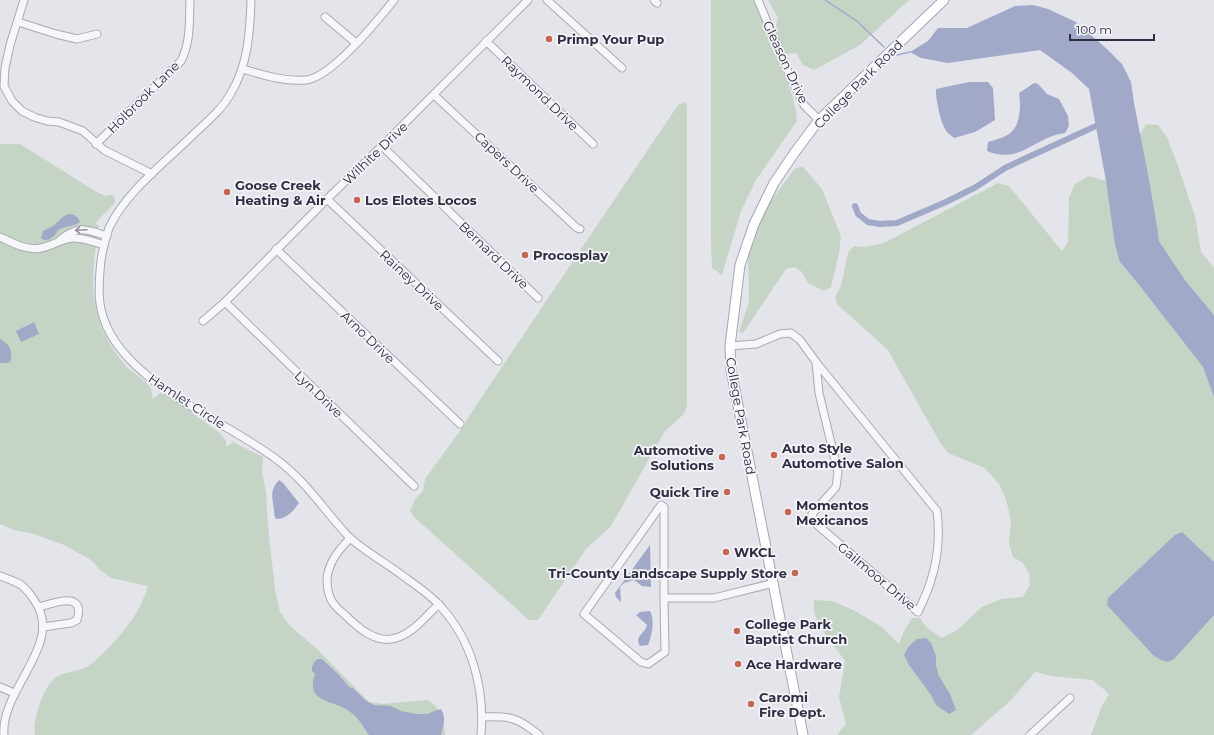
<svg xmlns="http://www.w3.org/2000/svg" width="1214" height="735" viewBox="0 0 1214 735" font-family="Montserrat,sans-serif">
<rect width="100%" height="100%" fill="#e4e4eb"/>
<g fill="#c6d4c6">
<path d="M711,0H753L757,6L770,42L773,36L778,18L768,0H909L860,45L814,70L803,65L796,53L780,54L775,53C784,74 796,98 797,121L756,180L741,211L722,275L712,268L711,241Z"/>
<polygon points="685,102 687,106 687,406 684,414 665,431 611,526 586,549 538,620 529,620 414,517 410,510 416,498 423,491 425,479 462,428 477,404 678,105"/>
<polygon points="1146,124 1158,125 1167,137 1178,166 1195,216 1201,252 1214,268 1214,315 1185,280 1159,241 1158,232 1149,179 1140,135"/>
<path d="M0,144H20L95,191L105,196L112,195L115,199V203L95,223L99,226C90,281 87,319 125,365C132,373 145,379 150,387C152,390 152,395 153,399L160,393L166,394L220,433L226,441V447L233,442L263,457L262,472L266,492L268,526L275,590L280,612L290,626L316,648L369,702L383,704L427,700C440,706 445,722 445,735H35C32,722 43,688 54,679C63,671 78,672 88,666C103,657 133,622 140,606C143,600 146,593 148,586L111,578L100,570L91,560L64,545L34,534L14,530L0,524Z"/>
<polygon points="803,167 822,189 841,236 839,253 831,287 824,291 808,283 802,272 795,267 786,269 743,333 739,332 749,302 748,253 756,231 766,208 795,168"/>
<path d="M1089,176L1106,181L1120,262L1139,285L1203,367L1214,397V735H1091L1102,706L1109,694L1093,680L1051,676L1035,672L1010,701L971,735H837L846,724L839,697L845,661C833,642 811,624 814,600L832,601L853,610L882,627L899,644L904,631L912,618H920L926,627L942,638L957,630L982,607L1001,599L1023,597L1030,584L1029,574L1023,563L1013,557L1009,544L1011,521L1006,499L999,484L985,468L948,453L939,441L888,350L837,304L835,297L841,286L848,253L854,246L865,247L884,243L998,183L1009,186L1062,251L1068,242L1069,198L1075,184Z"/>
</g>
<g fill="#a2a8c8">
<polygon points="1033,5 1048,9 1076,22 1108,50 1122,64 1131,82 1134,103 1149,179 1158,232 1159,241 1185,280 1214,315 1214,397 1203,367 1139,285 1120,262 1115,245 1106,181 1089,89 1072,73 1040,50 948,63 921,58 910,52 928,41 938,28 967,28 1015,6"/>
<path d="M969,82H988L993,88L995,120L975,132L954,138C951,135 947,133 945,129C941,122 935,97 936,89Z"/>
<path d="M1034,83L1038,84L1047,94L1059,99L1068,116L1069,126L1065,133C1036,136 1020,165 987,151L988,142C995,140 1003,138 1009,134C1021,126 1021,106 1019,93Z"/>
<path d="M69,214C75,214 78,217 80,222C76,226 65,226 58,230C55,236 48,244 41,238L43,231L53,226L64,216Z"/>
<polygon points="34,322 39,334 21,342 16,331"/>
<path d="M0,339C9,343 14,352 10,362L6,363H0Z"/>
<path d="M279,480L283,483L299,503C293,511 287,519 276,519C274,515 274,513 274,509C272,498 270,489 279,480Z"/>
<polygon points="1182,532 1214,562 1214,615 1174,659 1168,662 1161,660 1153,655 1107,605 1108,598 1175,535"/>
<polygon points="650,545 651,587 642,586 634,580 624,583 620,587 621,602 616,597 615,593"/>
<path d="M650,611C655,619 652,636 648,645L640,646C634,636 645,634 647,625L636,615L640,612Z"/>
<polygon points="926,638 931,643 936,656 936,666 939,676 950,694 956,710 949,714 936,705 931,695 909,665 904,655 909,646 917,639"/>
<path d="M318,659H322L339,675L349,687L353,688L365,700L374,705L391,706L401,711L417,714H428L434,711L441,709C447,719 443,725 441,735H369C363,726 358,717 349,711C332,699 305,703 315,674L312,671C312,665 313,662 318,659Z"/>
</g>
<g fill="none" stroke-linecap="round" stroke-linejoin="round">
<g stroke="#a2a8c8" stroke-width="1.5">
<polyline points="825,0 858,22 884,47"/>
<polyline points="892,54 897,55 910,52"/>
</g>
<polyline stroke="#a2a8c8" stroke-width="6" points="855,206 858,214 868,222 880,224 897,223 946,202 976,187 1005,168 1024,159 1096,126"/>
<defs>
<g id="minor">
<polyline points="24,0 10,45 5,68 4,86 12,101 22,111 34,117 47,121 59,122 83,131 104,150 152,174"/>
<path d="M251,0C250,32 248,65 231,93C223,108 208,121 196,132C167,161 126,191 109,228C104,242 101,256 100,271C99,283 98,296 101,309C115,379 223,419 276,459C305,480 324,510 348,536C360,548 384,562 399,573C412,583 429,593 440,606C472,640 485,689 481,735"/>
<polyline points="547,0 622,68"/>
<polyline points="654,0 657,3"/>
<polyline points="758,0 789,74 804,105 819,120"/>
<polyline points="325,17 356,43"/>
<polyline points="18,22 56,34 77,39 97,34"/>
<polyline points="486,41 593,144"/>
<path d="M243,69C263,75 285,82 306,80C332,77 378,20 394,0"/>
<polyline points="434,95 577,228 580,229"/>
<path d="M96,144L181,61C191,41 189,22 190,0"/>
<polyline points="382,146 538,298"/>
<polyline points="327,199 498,361"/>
<path d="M0,237C13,243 27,251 41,248C53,246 62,238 74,238C84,238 95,242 104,245"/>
<path d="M60,240C79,225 85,229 107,236"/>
<polyline points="276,249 460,424"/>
<polyline points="225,302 414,486"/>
<polyline points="203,321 225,302 327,199 382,146 528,0"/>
<polyline points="730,346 756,344 780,334 791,333 800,340 816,362"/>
<path d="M816,362L937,511C940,533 938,559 931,580C928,591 923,601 918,612L814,522L812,514L836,487L838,472L819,393Z"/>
<path d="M350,538C339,550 328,562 327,580C327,587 329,597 333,603C336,607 340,611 344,614C358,628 378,646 399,637C415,631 427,615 439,604"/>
<path d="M0,576C6,578 14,581 20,584C25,588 31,595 34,600C66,643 0,689 4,735"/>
<polyline points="664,598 664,507 661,505 584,614 641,662 648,664 665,652 664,598 714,598 774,583"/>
<path d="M39,607C54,603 86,590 77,620L71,623L43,627"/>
<polyline points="0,687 14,693"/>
<path d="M483,717C510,716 517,717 539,735"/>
<polyline points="1030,735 1070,698"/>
</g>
<polyline id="major" points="803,735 731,370 730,346 740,265 754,224 774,183 795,152 819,120 944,0"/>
</defs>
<use href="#minor" stroke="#a9aab5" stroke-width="9"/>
<use href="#major" stroke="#a4a5b6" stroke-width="11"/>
<use href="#minor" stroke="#f6f7f9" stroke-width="7"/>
<use href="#major" stroke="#fff" stroke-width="9"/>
</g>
<defs><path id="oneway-shaft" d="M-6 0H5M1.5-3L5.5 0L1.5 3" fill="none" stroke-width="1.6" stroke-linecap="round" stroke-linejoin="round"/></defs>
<use stroke="#92929e" href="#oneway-shaft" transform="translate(81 230) rotate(177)"/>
<g fill="#c66653" stroke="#f4f4f8" stroke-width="1.5">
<circle cx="549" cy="39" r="4"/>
<circle cx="227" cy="192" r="4"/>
<circle cx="357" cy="200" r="4"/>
<circle cx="525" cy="255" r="4"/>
<circle cx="774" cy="455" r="4"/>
<circle cx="722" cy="457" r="4"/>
<circle cx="727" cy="492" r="4"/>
<circle cx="788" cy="512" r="4"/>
<circle cx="726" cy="552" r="4"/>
<circle cx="795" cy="573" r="4"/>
<circle cx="737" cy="631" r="4"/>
<circle cx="738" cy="664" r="4"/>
<circle cx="751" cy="704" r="4"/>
</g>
<g text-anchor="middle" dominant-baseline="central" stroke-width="3.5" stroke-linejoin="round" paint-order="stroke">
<g font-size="13" font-weight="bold" fill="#2d2e42" stroke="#f4f4f8" text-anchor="start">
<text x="557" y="39">Primp Your Pup</text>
<text x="235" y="185">Goose Creek<tspan x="235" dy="15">Heating &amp; Air</tspan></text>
<text x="365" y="200">Los Elotes Locos</text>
<text x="533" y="255">Procosplay</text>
<text x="782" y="448">Auto Style<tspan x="782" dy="15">Automotive Salon</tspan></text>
<text x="714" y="450" text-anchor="end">Automotive<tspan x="714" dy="15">Solutions</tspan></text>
<text x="719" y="492" text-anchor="end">Quick Tire</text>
<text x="796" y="505">Momentos<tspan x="796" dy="15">Mexicanos</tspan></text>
<text x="734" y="552">WKCL</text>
<text x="787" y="573" text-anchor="end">Tri-County Landscape Supply Store</text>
<text x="745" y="624">College Park<tspan x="745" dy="15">Baptist Church</tspan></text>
<text x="746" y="664">Ace Hardware</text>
<text x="759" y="697">Caromi<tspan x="759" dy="15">Fire Dept.</tspan></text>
</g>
<g font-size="13" fill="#2d2e42" stroke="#f4f4f8">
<text transform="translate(786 62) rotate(65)">Gleason Drive</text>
<text transform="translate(858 84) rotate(-45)">College Park Road</text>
<text transform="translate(540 93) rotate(44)">Raymond Drive</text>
<text transform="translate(143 97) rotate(-45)">Holbrook Lane</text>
<text transform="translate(375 153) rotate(-44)">Wilhite Drive</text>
<text transform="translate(507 162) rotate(43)">Capers Drive</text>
<text transform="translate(494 255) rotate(44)">Bernard Drive</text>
<text transform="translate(412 280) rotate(43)">Rainey Drive</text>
<text transform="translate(368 337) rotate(44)">Arno Drive</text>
<text transform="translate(319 394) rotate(44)">Lyn Drive</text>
<text transform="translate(187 401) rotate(33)">Hamlet Circle</text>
<text transform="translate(741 416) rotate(80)">College Park Road</text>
<text transform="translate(877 576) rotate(40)">Gailmoor Drive</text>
</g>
</g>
<path d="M1070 34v6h84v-6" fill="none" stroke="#2d2e42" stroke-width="2"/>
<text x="1076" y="34" font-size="12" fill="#2d2e42" stroke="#f4f4f8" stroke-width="3" paint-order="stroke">100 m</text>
</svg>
